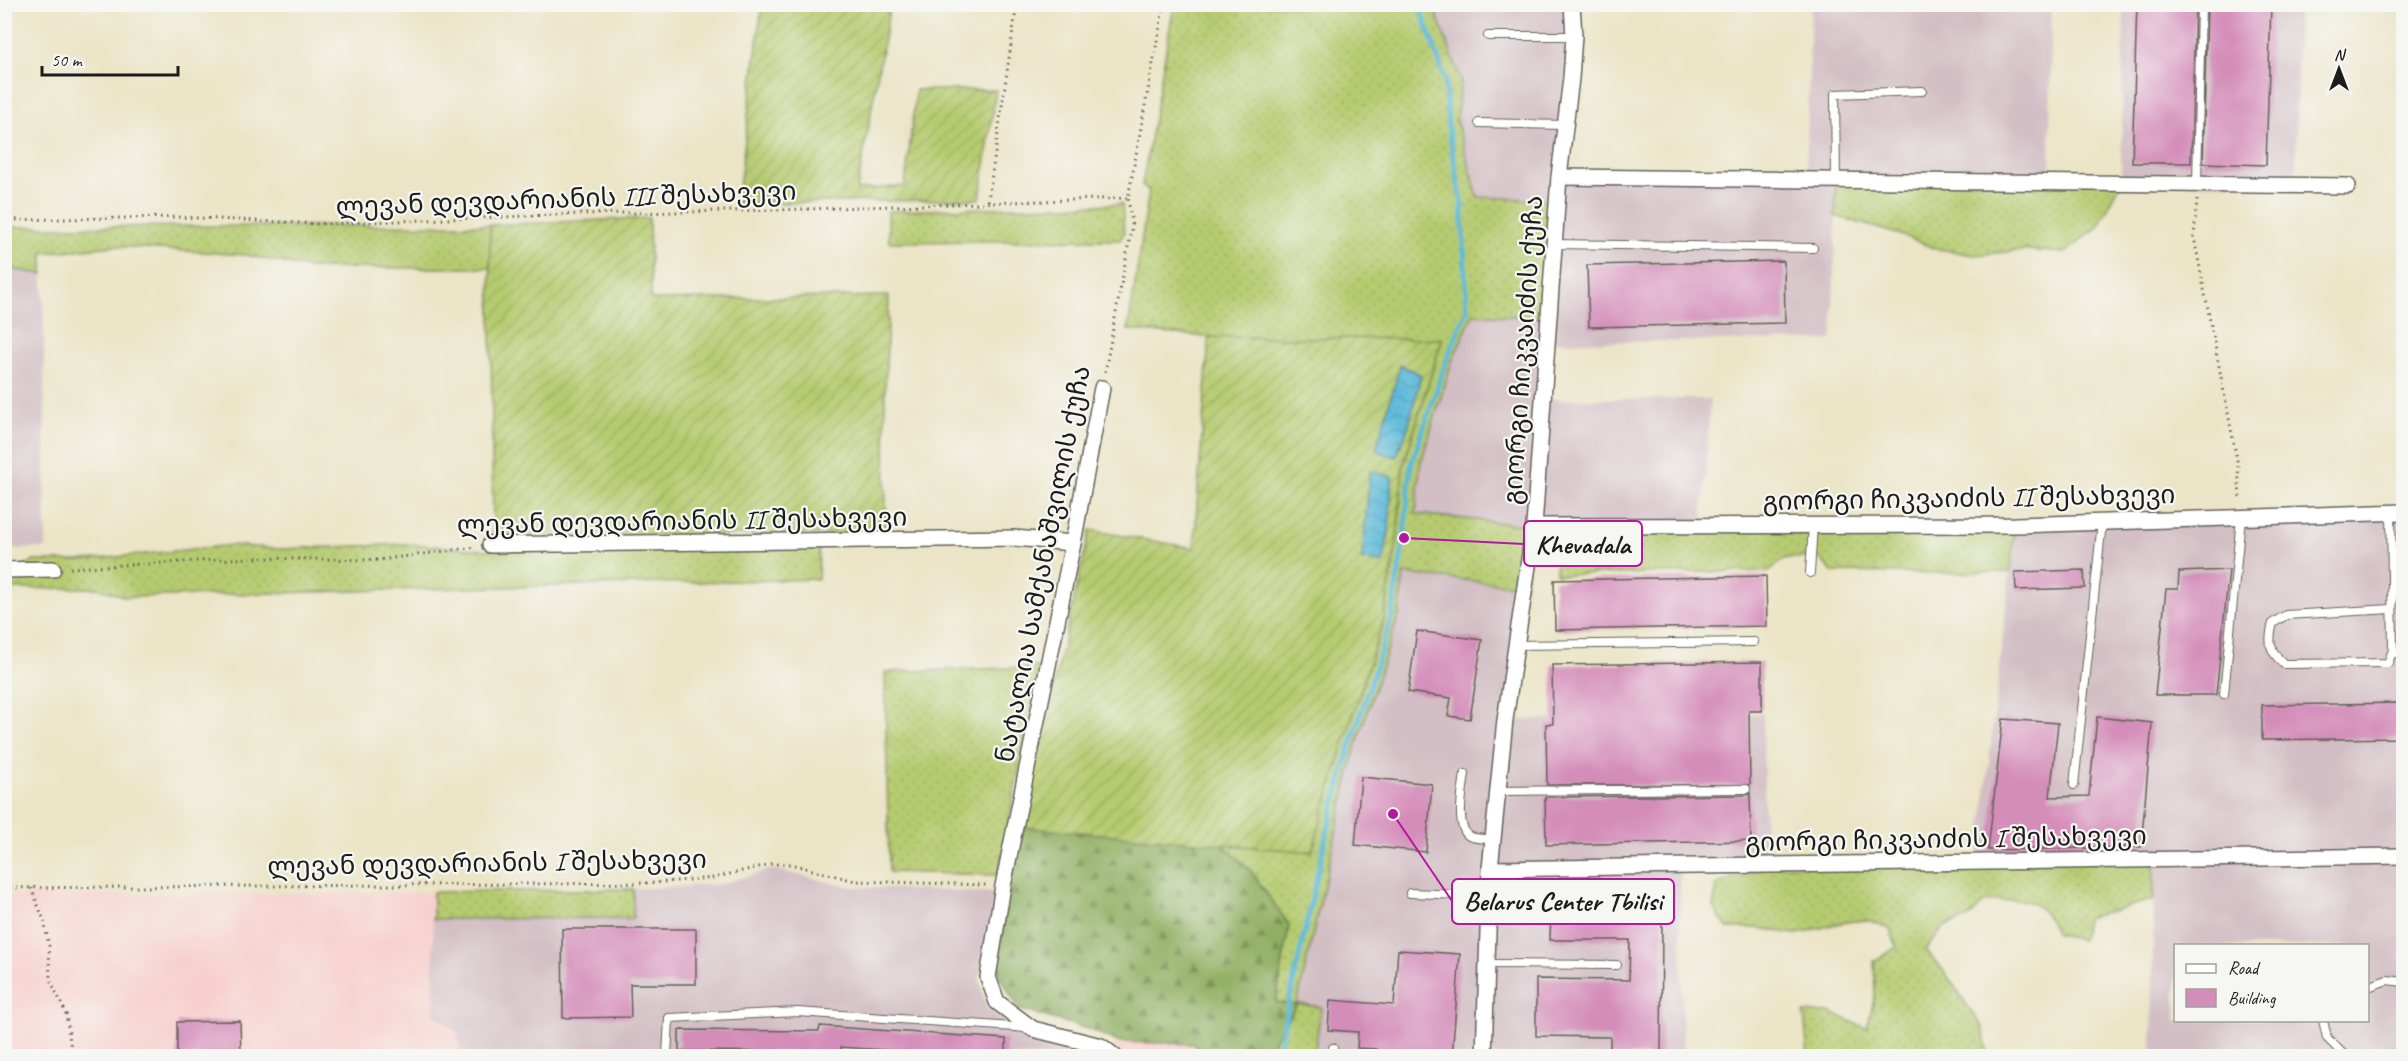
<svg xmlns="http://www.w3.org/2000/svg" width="2408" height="1061" viewBox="0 0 2408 1061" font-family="Caveat,'Noto Sans Georgian',sans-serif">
<defs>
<pattern id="grass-dots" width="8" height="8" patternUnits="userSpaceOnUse" patternTransform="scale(1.5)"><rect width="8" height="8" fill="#b6cb6f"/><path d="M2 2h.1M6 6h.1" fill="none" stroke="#9cae60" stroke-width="1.8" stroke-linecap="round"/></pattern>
<pattern id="forest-firs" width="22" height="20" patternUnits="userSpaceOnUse" patternTransform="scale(1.5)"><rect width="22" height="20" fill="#90af62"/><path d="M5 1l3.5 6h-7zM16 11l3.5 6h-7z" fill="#758e50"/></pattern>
<pattern id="garden-furrows" width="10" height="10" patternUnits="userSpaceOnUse" patternTransform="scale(1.5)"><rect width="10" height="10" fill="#b6cb6f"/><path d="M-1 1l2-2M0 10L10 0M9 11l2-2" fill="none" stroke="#9cae60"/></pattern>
<pattern id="water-waves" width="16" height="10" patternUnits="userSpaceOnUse" patternTransform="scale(1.5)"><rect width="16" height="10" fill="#5bb9d9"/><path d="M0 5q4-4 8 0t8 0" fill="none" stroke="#4f9eba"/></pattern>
</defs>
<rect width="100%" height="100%" fill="#f6f6f2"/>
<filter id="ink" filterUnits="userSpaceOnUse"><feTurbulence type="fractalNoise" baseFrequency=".0167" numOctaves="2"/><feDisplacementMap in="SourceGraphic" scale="12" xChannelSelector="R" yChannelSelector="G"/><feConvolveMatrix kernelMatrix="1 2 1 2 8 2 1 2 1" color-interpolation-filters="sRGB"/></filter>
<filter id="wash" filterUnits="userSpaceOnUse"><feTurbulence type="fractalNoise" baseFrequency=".008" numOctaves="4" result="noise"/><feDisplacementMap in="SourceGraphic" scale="24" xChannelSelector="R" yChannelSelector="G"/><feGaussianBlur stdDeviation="1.35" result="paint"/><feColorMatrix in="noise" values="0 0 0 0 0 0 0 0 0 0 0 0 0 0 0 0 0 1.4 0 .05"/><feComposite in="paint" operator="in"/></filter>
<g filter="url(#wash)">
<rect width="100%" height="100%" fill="#ebe4c6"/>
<g fill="#f7d0ce">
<polygon points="433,892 434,1013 458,1033 460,1056 5,1056 4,895"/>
<polygon points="1118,1042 1196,1044 1197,1056 1106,1056"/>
</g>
<g fill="#d2bec4" fill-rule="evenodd">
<polygon points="1433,5 1572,5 1559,176 1806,179 1811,5 2051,5 2050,182 1837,180 1832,340 1547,342 1543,399 1710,399 1702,526 1534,526 1416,514 1420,465 1452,361 1473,314 1557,201 1478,198 1456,121 1461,80"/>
<polygon points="2124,5 2298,5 2296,185 2121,183"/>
<polygon points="4,268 43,274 46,548 5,549"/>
<path d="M2403,512V1056H2152L2154,860L1978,863L2015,525ZM2176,946H2368V1020H2176Z"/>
<polygon points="1404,573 1525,586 1506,720 1763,714 1765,866 1680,867 1683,1056 1314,1056 1321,1007 1297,1005 1355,748 1399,614"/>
<polygon points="772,869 851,887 996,893 979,977 986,1008 1031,1038 1090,1051 1100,1056 460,1056 458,1033 434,1013 433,919 632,918 633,889 722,884"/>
</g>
<g fill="url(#grass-dots)" stroke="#697446" stroke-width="1.5">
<polygon points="1174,5 1433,5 1461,80 1456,121 1478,197 1557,201 1549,318 1473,314 1452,361 1420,465 1416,514 1534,526 1525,586 1404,574 1399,614 1355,749 1297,1004 1321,1007 1314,1056 1268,1056 1275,1038 1297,1005 1276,1003 1289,925 1250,870 1222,844 1312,851 1344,742 1384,618 1397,540 1403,466 1442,339 1209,337 1128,330 1149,191 1142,185"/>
<polygon points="1836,180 2121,183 2098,227 2065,253 2027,250 1974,255 1934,248 1901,235 1835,216"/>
<polygon points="1122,204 1124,233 1120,240 889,242 888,211"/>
<polygon points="490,225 491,268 308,268 246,255 114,246 43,253 43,274 5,268 4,227"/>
<polygon points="2015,525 2010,572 1907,573 1832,572 1819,557 1786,558 1769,571 1556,575 1556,539 1651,526"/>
<polygon points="408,544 486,550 819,548 818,579 126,597 98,588 5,589 4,574 34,561 78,561 232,545 280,549"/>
<polygon points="1039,667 998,875 889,872 885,672"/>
<path d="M2154,860L2153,900L2086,918L2082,940L2055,933C2039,893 2023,900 1985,902L1968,918L1943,927L1925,950L1943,970L1983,1028L1988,1056H1808L1804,1013H1831L1867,1028L1875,995L1874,961L1897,947L1889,928L1868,920L1845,922L1796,934L1757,928H1727L1713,907L1717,884L1765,866Z"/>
<polygon points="633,889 633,918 433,919 433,892"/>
</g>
<polygon fill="url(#forest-firs)" stroke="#56663f" stroke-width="1.5" points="1021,827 1222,844 1250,870 1289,925 1276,1002 1297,1005 1275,1038 1268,1056 1197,1056 1195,1044 1118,1042 1091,1030 1019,1009 999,975 997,958"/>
<g fill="url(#garden-furrows)" stroke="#697446" stroke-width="1.5" fill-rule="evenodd">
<polygon points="762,4 890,5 857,190 905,186 916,90 996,90 980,199 737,204"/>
<polygon points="649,218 651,300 889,296 885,392 886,534 493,536 490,225"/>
<path d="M1209,337L1442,339L1403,466L1397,540L1384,618L1344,742L1312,852L1021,827L1090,530L1194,548ZM1389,531L1383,562L1362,559V558Z"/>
</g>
<g fill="url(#water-waves)" stroke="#3c6a7a" stroke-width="1.5">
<polygon points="1400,365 1421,375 1408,428 1396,457 1376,450"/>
<polygon points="1370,471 1392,477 1389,531 1383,563 1362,559"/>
</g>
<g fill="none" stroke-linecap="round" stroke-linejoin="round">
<polyline stroke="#5bb9d9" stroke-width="5" points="1277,1056 1323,849 1350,747 1392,616 1404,538 1411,465 1448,356 1467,310 1462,203 1448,128 1445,79 1419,4"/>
</g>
<g id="blocks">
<g fill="#d48cb9">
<polygon points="2137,4 2195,4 2191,163 2132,163"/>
<polygon points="2207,4 2271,4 2266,165 2203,163"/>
<polygon points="1784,261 1785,323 1589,327 1587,265"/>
<polygon points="2084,570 2085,588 2016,590 2015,572"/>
<polygon points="2229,570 2216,695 2155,695 2166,589 2178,589 2179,572"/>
<polygon points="1766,576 1767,626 1555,630 1554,580"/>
<polygon points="1417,631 1482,640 1470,719 1448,716 1451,698 1408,692"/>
<polygon points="1762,662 1762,711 1749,711 1750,785 1547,785 1546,724 1553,724 1552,665"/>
<polygon points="2403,703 2403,738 2262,740 2262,705"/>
<polygon points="2097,717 2152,723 2141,847 1988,850 2003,719 2058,723 2050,797 2089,796"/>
<polygon points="1361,777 1432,784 1426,852 1355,845"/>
<polygon points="1750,793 1751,841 1546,845 1545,797 1746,795"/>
<polygon points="1551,909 1634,910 1633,918 1662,919 1661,1056 1610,1056 1610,1037 1536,1036 1536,979 1629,980 1630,940 1550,940"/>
<polygon points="562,929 696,929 696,984 630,984 631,1017 563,1018"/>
<polygon points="1398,950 1460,954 1452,1056 1375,1056 1376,1049 1357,1048 1358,1032 1328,1030 1330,1000 1394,1005"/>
<polygon points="240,1021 241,1056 177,1056 177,1022"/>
<polygon points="820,1026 1006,1039 1006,1056 974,1056 841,1047 840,1056 818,1056 818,1052 679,1051 679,1030 819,1031"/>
</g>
</g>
</g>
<g filter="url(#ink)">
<use href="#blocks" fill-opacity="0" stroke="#646258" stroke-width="1.5"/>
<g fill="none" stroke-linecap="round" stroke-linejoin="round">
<defs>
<g id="lane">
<polyline points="1488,36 1574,36"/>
<polyline points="1479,123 1565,125"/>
<polyline points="1836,180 1835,94 1922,91"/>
<polyline points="2197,184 2201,4"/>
<polyline points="1554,244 1813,248"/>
<path d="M2391,512L2393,650L2388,663L2284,664C2269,651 2268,642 2273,623L2286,615L2392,609"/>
<polyline points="1810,573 1813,525"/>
<polyline points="1516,645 1754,642"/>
<polyline points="2393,650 2404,659"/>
<polyline points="2224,694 2241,518"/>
<path d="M1465,774C1463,789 1455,827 1469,836C1475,839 1486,839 1493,839"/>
<polyline points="2074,785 2102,522"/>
<polyline points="1497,791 1746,789"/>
<polyline points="1410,893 1489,896"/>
<polyline points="1487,964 1617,965"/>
<polyline points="2368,987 2387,980 2404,982"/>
<polyline points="2323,1020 2327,1038 2345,1056"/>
<polyline points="667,1056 669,1018 798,1012 1027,1028"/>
<polyline points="1332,1056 1333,1048"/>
</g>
<g id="street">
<polyline points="1559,177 2348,186"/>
<polyline points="1102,388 1073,543 1003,886 988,977 997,1002 1033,1029 1101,1046 1114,1056"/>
<polyline points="1534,526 2015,525 2404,512"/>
<polyline points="490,545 1014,538 1073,543"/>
<polyline points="4,570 53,569"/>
<polyline points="1490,869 2404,856"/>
<polyline points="1484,1056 1490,869 1505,720 1534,526 1559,177 1571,78 1574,36 1572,4"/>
</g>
</defs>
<use href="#lane" stroke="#646258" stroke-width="10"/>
<use href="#street" stroke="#646258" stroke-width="18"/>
<g stroke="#646258" stroke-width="3" stroke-dasharray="1.5 4.5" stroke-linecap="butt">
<polyline points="2197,200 2194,237 2238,465 2240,501"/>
<polyline points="988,201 1017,4"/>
<polyline points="4,220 178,217 319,224 580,214 776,210 1128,198"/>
<polyline points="1105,372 1132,226 1128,198 1164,4"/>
<polyline points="70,568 252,558 379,560 476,547"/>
<polyline points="4,888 653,883 713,878 771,864 790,864 855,881 986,885"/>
<polyline points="31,888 44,920 49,946 50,979 66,1013 72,1056"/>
</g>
<use href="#lane" stroke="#fff" stroke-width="8"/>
<use href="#street" stroke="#fff" stroke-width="15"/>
</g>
</g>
<g text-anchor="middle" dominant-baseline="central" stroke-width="4.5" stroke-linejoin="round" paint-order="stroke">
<g font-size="26" fill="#1c1c1c" stroke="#f6f6f2">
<text transform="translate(566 199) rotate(-2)">ლევან დევდარიანის III შესახვევი</text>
<text transform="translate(1523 350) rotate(-86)">გიორგი ჩიკვაიძის ქუჩა</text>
<text transform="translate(1969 498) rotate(-1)">გიორგი ჩიკვაიძის II შესახვევი</text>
<text transform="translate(682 521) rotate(-1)">ლევან დევდარიანის II შესახვევი</text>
<text transform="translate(1043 564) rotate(-79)">ნატალია სამქანაშვილის ქუჩა</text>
<text transform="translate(1946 839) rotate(-1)">გიორგი ჩიკვაიძის I შესახვევი</text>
<text transform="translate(487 863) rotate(-1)">ლევან დევდარიანის I შესახვევი</text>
</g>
</g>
<path fill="none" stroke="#b5179e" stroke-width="2" d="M1404 538L1524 544M1393 814L1452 901"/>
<g fill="#b5179e" stroke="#f6f6f2" stroke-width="2">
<circle cx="1404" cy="538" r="6"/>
<circle cx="1393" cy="814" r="6"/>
</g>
<g fill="#f6f6f2" stroke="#b5179e" stroke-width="2">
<rect x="1524" y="521" width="118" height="45" rx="6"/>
<rect x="1452" y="879" width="222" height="45" rx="6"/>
</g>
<g font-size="27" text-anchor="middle" font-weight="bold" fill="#1c1c1c">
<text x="1583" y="553">Khevadala</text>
<text x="1563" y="910">Belarus Center Tbilisi</text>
</g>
<rect width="2408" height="1061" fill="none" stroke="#f6f6f2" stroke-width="24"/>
<rect x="2174" y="944" width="195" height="78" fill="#f6f6f2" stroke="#9f9f9c" stroke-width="1.5"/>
<rect x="2186" y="964" width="30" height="9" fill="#ffffff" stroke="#9f9f9c" stroke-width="1.5"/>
<text x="2228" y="974" font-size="18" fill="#1c1c1c">Road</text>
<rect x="2186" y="989" width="30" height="18" fill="#d48cb9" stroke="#9f9f9c" stroke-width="1.5"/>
<text x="2228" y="1004" font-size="18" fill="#1c1c1c">Building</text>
<g transform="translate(2339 69)" stroke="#f6f6f2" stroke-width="4.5" paint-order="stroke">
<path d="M0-4.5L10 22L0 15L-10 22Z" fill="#1c1c1c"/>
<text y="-9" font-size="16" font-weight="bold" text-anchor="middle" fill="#1c1c1c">N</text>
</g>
<path d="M42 66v9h136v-9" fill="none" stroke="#1c1c1c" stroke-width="3"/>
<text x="51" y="66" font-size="18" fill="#1c1c1c" stroke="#f6f6f2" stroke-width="4.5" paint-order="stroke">50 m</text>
</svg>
